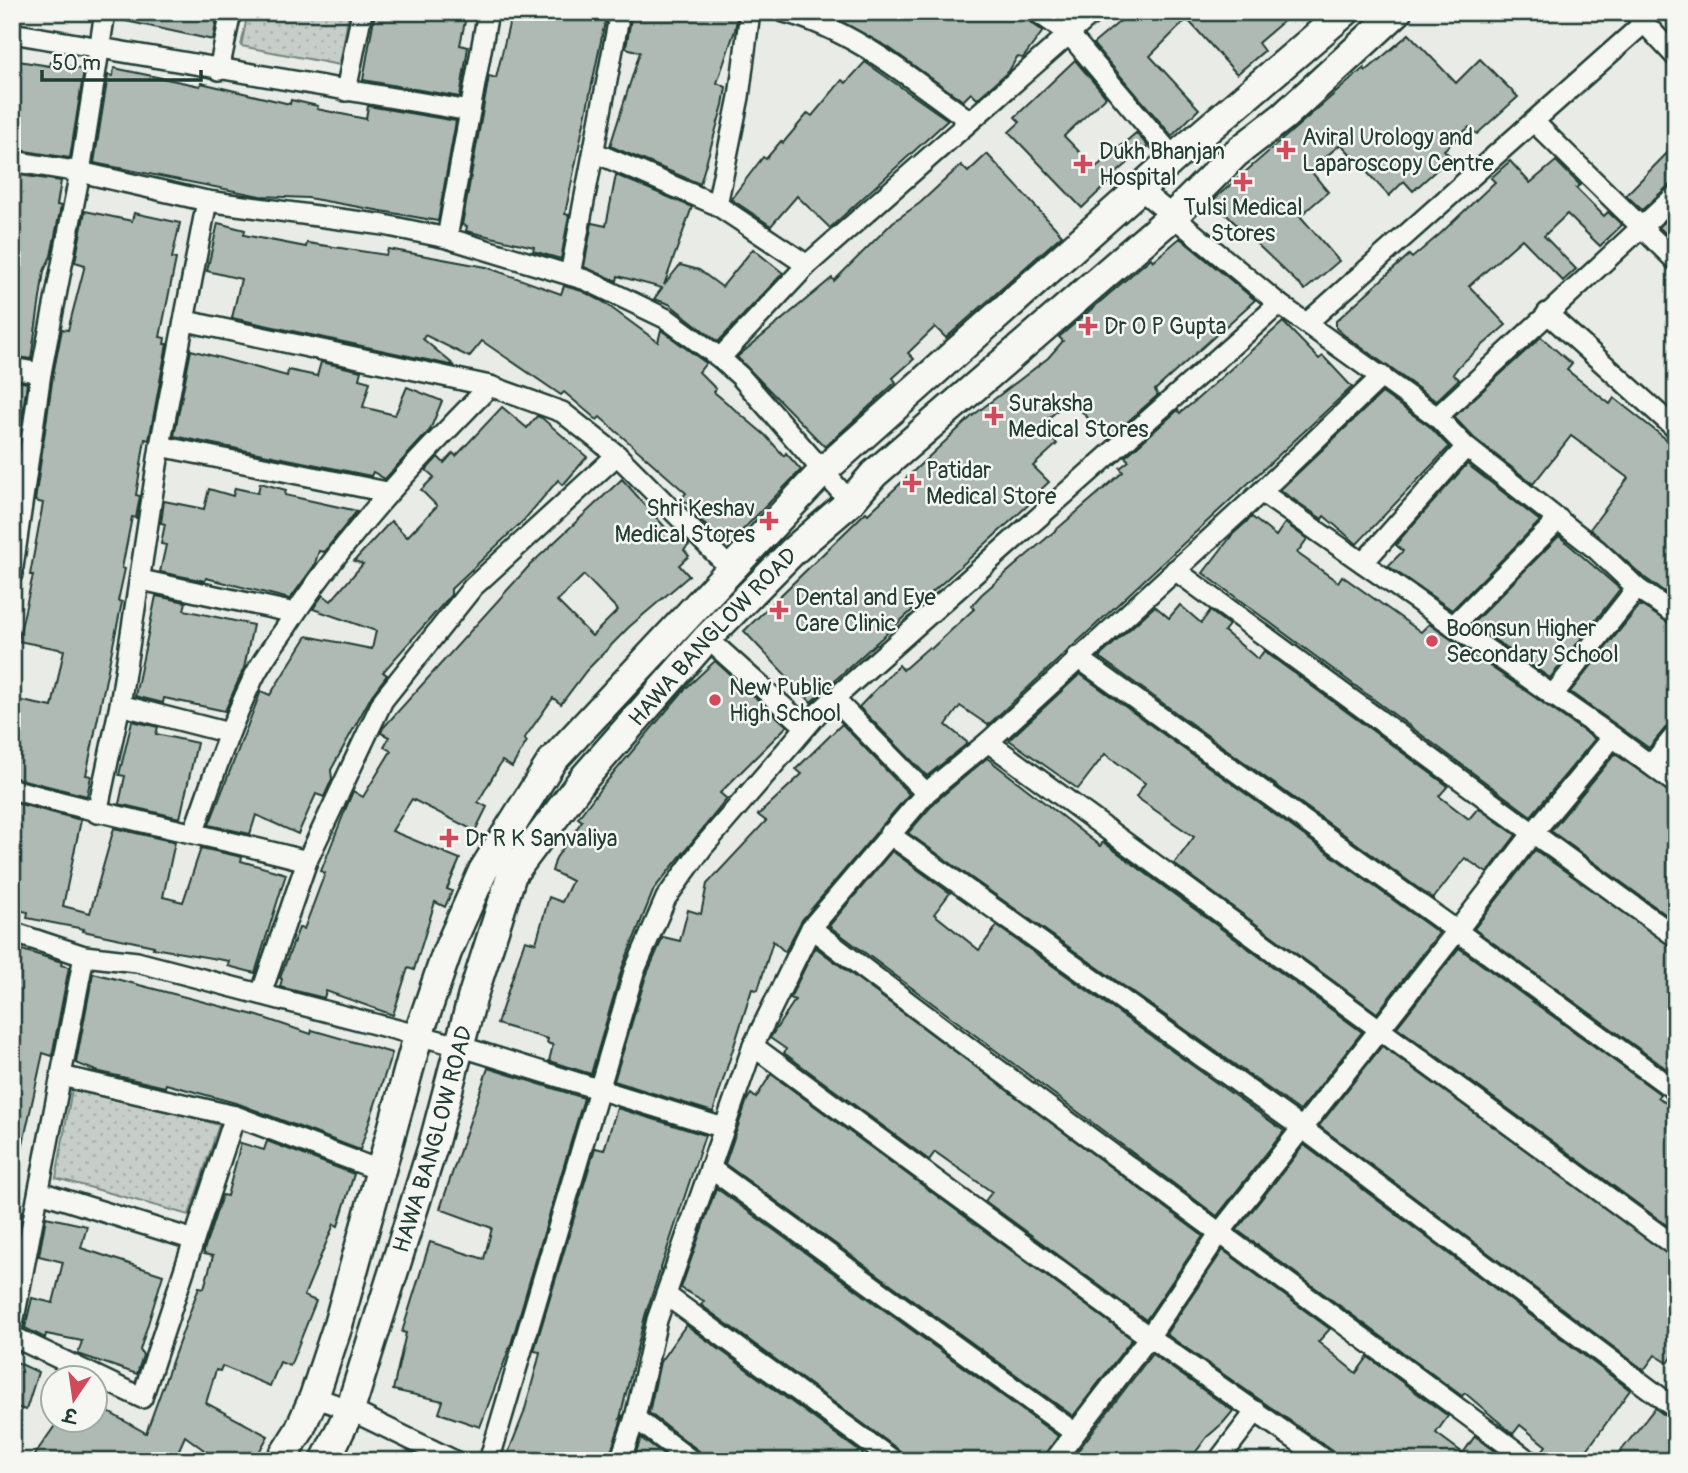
<svg xmlns="http://www.w3.org/2000/svg" width="1688" height="1473" viewBox="0 0 1688 1473" font-family="Pangolin,'Playpen Sans Deva',sans-serif">
<defs>
<pattern id="park-dots" width="8" height="8" patternUnits="userSpaceOnUse" patternTransform="scale(1.75)"><rect width="8" height="8" fill="#c7cec9"/><path d="M2 2h.1M6 6h.1" fill="none" stroke="#aab2ad" stroke-width="1.8" stroke-linecap="round"/></pattern>
</defs>
<rect width="100%" height="100%" fill="#e9ebe7"/>
<filter id="ink" filterUnits="userSpaceOnUse"><feTurbulence type="fractalNoise" baseFrequency=".0143" numOctaves="2"/><feDisplacementMap in="SourceGraphic" scale="14" xChannelSelector="R" yChannelSelector="G"/><feConvolveMatrix kernelMatrix="1 2 1 2 8 2 1 2 1" color-interpolation-filters="sRGB"/></filter>
<g filter="url(#ink)">
<g fill="url(#park-dots)" stroke="#73867e" stroke-width="2">
<polygon points="248,12 349,12 340,65 241,46"/>
<polygon points="73,1083 219,1125 189,1215 56,1178"/>
</g>
<g fill="#b0bab5" stroke="#1f3d34" stroke-width="2" fill-rule="evenodd">
<polygon points="122,12 218,12 213,40 121,20"/>
<polygon points="375,12 467,12 460,45 468,47 460,97 363,80"/>
<polygon points="512,12 607,12 565,214 569,215 561,259 533,251 534,247 466,231 467,226 462,225 489,76 496,78"/>
<polygon points="632,12 738,12 735,30 717,83 726,87 723,105 700,184 610,146 640,52 626,48"/>
<polygon points="823,12 1025,12 1030,22 1043,31 1023,58 1017,57 1009,71 977,99 971,93 963,101 888,47"/>
<polygon points="1131,12 1294,12 1258,43 1264,51 1237,74 1187,19 1150,56 1199,109 1172,136 1093,44"/>
<polygon points="1409,34 1456,83 1480,59 1518,97 1477,134 1469,127 1444,150 1451,157 1413,191 1404,181 1389,196 1341,144 1310,170 1328,192 1300,216 1339,261 1305,290 1212,201 1364,68 1366,71"/>
<polygon points="12,60 50,66 51,62 84,70 70,158 12,149"/>
<polygon points="1075,60 1106,97 1064,136 1095,168 1136,133 1148,146 1107,181 1109,182 1082,208 1009,132 1020,122 1015,117"/>
<polygon points="865,62 948,120 830,228 797,196 771,226 731,199 763,157 766,159 781,141 783,143 808,113 812,116 842,80 846,83"/>
<polygon points="114,68 200,86 201,83 290,104 291,100 318,106 317,109 366,119 368,106 456,121 438,221 308,198 260,196 94,163 108,75 113,76"/>
<polygon points="1676,144 1676,183 1668,186 1642,210 1626,195"/>
<polygon points="987,154 1062,235 946,338 935,327 908,353 914,359 893,378 896,382 825,447 737,357 832,278 834,281 893,222 920,203 961,165 968,172"/>
<polygon points="1510,161 1530,183 1556,161 1580,185 1576,188 1604,216 1608,212 1622,225 1600,246 1567,214 1544,236 1576,269 1563,281 1522,239 1477,279 1469,286 1506,325 1459,366 1453,374 1459,379 1436,401 1344,335 1336,328 1336,321 1409,255 1412,258 1440,234 1495,182 1491,178"/>
<polygon points="19,175 61,181 57,205 61,206 51,256 44,271 31,359 12,356 12,199"/>
<polygon points="616,175 692,207 664,285 680,265 699,270 722,287 753,249 783,273 718,342 669,304 654,299 662,288 618,276 617,281 584,267 592,223 606,226"/>
<polygon points="85,211 132,221 134,213 180,223 172,258 176,259 160,337 165,338 164,344 167,344 149,440 145,439 136,495 140,496 136,518 132,517 122,568 125,569 118,601 122,602 86,775 91,776 87,796 12,777 12,699 52,707 64,650 18,641 33,575 30,575 43,503 35,501 53,375 62,329 68,330 85,265 75,262"/>
<polygon points="1676,212 1676,244 1659,227"/>
<polygon points="218,223 245,230 244,235 306,247 307,243 386,255 388,249 486,267 561,294 564,286 582,291 602,301 658,342 661,330 706,363 699,372 716,389 714,392 765,435 784,456 786,453 801,470 728,545 694,515 696,512 682,498 686,493 600,417 597,420 564,392 561,395 482,341 469,357 425,335 423,339 455,366 232,318 241,279 207,271"/>
<polygon points="1180,238 1255,300 1155,390 1158,395 1108,439 1070,399 1040,426 1057,444 1033,466 1049,482 1034,496 1036,498 811,702 744,631 866,512 868,514 971,417 1048,358 1063,341 1059,337 1151,258 1153,261"/>
<polygon points="1283,322 1319,359 1323,356 1352,387 988,725 960,706 946,725 968,743 927,776 859,707 899,665 903,670 929,647 931,649 974,609 971,606 982,594 1123,472 1120,468 1129,461 1125,457 1178,410 1180,413 1195,401"/>
<polygon points="1541,337 1572,364 1567,370 1610,404 1614,398 1676,447 1676,600 1645,578 1590,529 1628,478 1571,436 1533,484 1474,438 1454,417"/>
<polygon points="191,350 287,376 288,370 317,376 321,362 361,371 359,379 370,382 363,407 395,415 407,387 442,401 430,430 385,479 373,472 371,476 174,436"/>
<polygon points="12,380 27,383 12,486"/>
<polygon points="1382,393 1429,426 1449,447 1357,544 1324,516 1322,519 1280,490"/>
<polygon points="502,407 527,428 537,416 542,418 587,457 563,485 558,480 524,520 451,589 451,595 383,672 387,675 372,695 331,770 332,779 324,797 316,794 298,834 256,815 250,834 209,825 261,691 270,695 307,636 372,649 376,631 313,609 317,603 323,595 331,601 363,564 354,561 391,521 407,537 437,506 421,490 434,477 426,470 438,457 444,463 453,453 456,456"/>
<polygon points="1467,464 1540,521 1452,610 1388,566 1403,551 1396,545 1401,538"/>
<path d="M622,479L672,535L676,531L689,545L684,550L689,556L679,565L689,576L629,627L586,671L561,704L553,698L524,739L527,741L512,767L502,761L478,802L487,807L475,831L412,799L392,831L460,859L447,889L452,891L445,907L435,902L414,970L408,968L393,1015L326,991L324,998L280,987L282,979L280,978L299,928L304,929L325,873L321,871L346,808L353,791L363,797L391,751L384,747L389,737L381,733L383,728L530,565ZM584,575L618,610L592,636L557,601Z"/>
<polygon points="260,483 286,490 285,495 357,511 324,552 319,551 314,566 290,599 206,578 205,581 160,572 166,545 161,544 165,524 161,523 164,501 204,509 209,489 233,496 235,488 258,493"/>
<polygon points="1252,517 1276,536 1285,523 1307,539 1297,553 1338,582 1342,576 1421,632 1429,624 1595,739 1531,816 1203,573 1233,534"/>
<polygon points="1559,536 1620,589 1550,678 1472,624"/>
<polygon points="156,596 186,602 184,610 253,625 244,668 225,711 164,698 163,703 135,696"/>
<polygon points="1180,605 1201,623 1210,611 1229,625 1224,631 1258,659 1264,651 1448,786 1439,796 1469,819 1478,808 1516,835 1487,873 1465,858 1433,899 1099,657 1155,606 1169,618"/>
<polygon points="1640,605 1676,627 1676,722 1667,726 1649,748 1570,692"/>
<polygon points="715,661 787,726 720,793 727,799 654,889 622,968 591,1074 549,1061 553,1045 547,1043 548,1039 497,1024 525,940 536,943 549,897 562,902 572,881 552,871 556,858 582,821 578,818 601,788 685,689"/>
<polygon points="1080,674 1439,933 1377,1013 1174,864 1194,837 1136,797 1145,783 1105,754 1078,789 1009,740"/>
<polygon points="132,721 158,727 156,734 197,743 180,818 119,804 125,776 119,775"/>
<polygon points="842,724 909,794 802,920 785,952 773,941 758,990 752,989 713,1112 614,1081 646,976 663,937 680,941 688,910 701,914 707,884 766,821 758,815 802,774 796,769"/>
<polygon points="1615,754 1676,796 1676,922 1551,831"/>
<polygon points="987,758 1100,846 1103,842 1362,1032 1300,1111 908,833 935,802"/>
<polygon points="12,802 81,820 63,906 90,913 114,828 175,842 163,897 183,902 201,848 242,857 241,861 286,874 255,973 228,966 229,961 153,948 154,946 83,931 84,929 27,918 28,912 12,909"/>
<polygon points="1535,850 1676,949 1675,1075 1474,929"/>
<polygon points="892,851 950,893 934,914 979,950 997,926 1284,1131 1217,1216 829,926"/>
<polygon points="12,947 62,962 61,965 69,967 52,1056 43,1053 19,1162 12,1161"/>
<polygon points="815,947 1203,1236 1146,1320 985,1201 992,1192 935,1152 929,1160 784,1053 786,1049 770,1038 795,1000 790,998"/>
<polygon points="1459,948 1660,1094 1658,1097 1676,1111 1676,1232 1397,1027"/>
<polygon points="93,973 258,1016 311,1034 312,1030 392,1053 360,1150 239,1104 166,1084 165,1087 96,1071 76,1063"/>
<polygon points="1382,1046 1676,1259 1676,1352 1668,1363 1655,1355 1644,1370 1319,1126"/>
<polygon points="488,1068 584,1098 511,1344 480,1427 439,1413 443,1401 393,1390 406,1333 402,1332 430,1242 484,1259 492,1228 440,1209"/>
<polygon points="771,1074 1132,1339 1073,1416 725,1164 747,1100 751,1094 756,1098"/>
<polygon points="617,1108 705,1135 645,1316 620,1418 623,1415 608,1461 567,1461 553,1456 552,1461 522,1461 507,1456 524,1413 538,1361 540,1352 534,1351 595,1148 604,1150"/>
<polygon points="267,1141 354,1174 338,1226 334,1224 304,1296 316,1301 290,1366 280,1362 270,1386 222,1366 220,1371 216,1370 206,1403 268,1436 254,1461 219,1461 185,1436 174,1461 30,1461 59,1420 94,1420 94,1404 146,1433 199,1287 204,1288 213,1256 204,1254 204,1250 222,1195 227,1196 241,1143 264,1150"/>
<polygon points="1304,1145 1630,1390 1579,1461 1541,1461 1539,1455 1546,1446 1520,1425 1513,1434 1465,1393 1462,1396 1237,1230"/>
<polygon points="716,1188 1058,1436 1042,1461 914,1461 701,1305 704,1301 681,1288"/>
<polygon points="12,1209 22,1211 15,1250 12,1249"/>
<polygon points="46,1217 87,1226 81,1248 163,1275 140,1350 143,1355 137,1374 78,1354 82,1341 46,1334 45,1338 25,1328 32,1298 53,1303 63,1262 39,1256"/>
<polygon points="1223,1250 1330,1329 1318,1342 1356,1373 1368,1357 1448,1416 1436,1433 1463,1453 1475,1436 1499,1454 1494,1461 1338,1461 1333,1451 1166,1334"/>
<polygon points="686,1325 863,1454 858,1461 704,1461 699,1451 649,1413 660,1362"/>
<polygon points="1152,1354 1233,1411 1223,1423 1207,1437 1189,1461 1070,1461"/>
<polygon points="12,1360 38,1372 26,1410 12,1406"/>
<polygon points="1655,1408 1676,1424 1676,1461 1613,1461"/>
<polygon points="641,1438 671,1461 633,1461"/>
</g>
<g fill="none" stroke-linecap="round" stroke-linejoin="round">
<defs>
<g id="street">
<path d="M784,12C853,29 913,80 970,121"/>
<polyline points="1037,12 1069,34 1174,158"/>
<polyline points="1634,12 1676,57"/>
<polyline points="12,33 470,111"/>
<polyline points="219,70 231,12"/>
<polyline points="346,91 362,12"/>
<polyline points="1534,122 1676,261"/>
<polyline points="596,153 717,205 807,265"/>
<polyline points="12,161 80,172 207,201 384,225 447,238 586,280 667,319 720,358 740,376 850,502"/>
<polyline points="1141,190 1279,304 1437,417 1466,447 1597,550 1637,588 1676,615"/>
<polyline points="717,205 739,97 750,12"/>
<polyline points="447,238 488,12"/>
<polyline points="570,275 620,12"/>
<polyline points="1547,313 1676,429"/>
<polyline points="186,321 490,386 562,412 617,455 732,570"/>
<polyline points="1308,322 1644,23"/>
<polyline points="720,358 807,265 1094,12"/>
<polyline points="12,368 41,373"/>
<polyline points="1437,417 1676,195"/>
<polyline points="160,446 387,492"/>
<polyline points="1363,563 1466,447"/>
<polyline points="1175,570 1533,833 1613,737 1261,492"/>
<polyline points="12,574 41,373 80,172 105,12"/>
<polyline points="141,580 295,613"/>
<polyline points="1453,626 1559,519"/>
<polyline points="707,638 806,727"/>
<polyline points="1077,657 1457,931 1533,833 1676,937"/>
<polyline points="1552,696 1637,588"/>
<polyline points="834,699 926,793"/>
<polyline points="120,705 229,733"/>
<polyline points="1613,737 1676,784"/>
<polyline points="988,742 1676,1247"/>
<polyline points="1652,764 1676,734"/>
<path d="M12,789C110,817 209,835 307,861"/>
<polyline points="97,813 120,705 160,446 207,201"/>
<path d="M194,831C212,781 228,731 251,683C259,664 273,646 285,629C342,539 415,462 490,386"/>
<polyline points="889,834 1302,1128 1676,1409"/>
<path d="M811,928C1047,1110 1290,1282 1529,1461"/>
<polyline points="12,932 84,956 137,962 459,1046 724,1128"/>
<polyline points="261,994 307,861 383,700 473,587 617,455"/>
<polyline points="753,1046 811,928 926,793 988,742 1261,492 1382,376"/>
<polyline points="61,1076 235,1116 379,1170"/>
<polyline points="710,1168 1075,1433"/>
<polyline points="40,1192 194,1240"/>
<polyline points="666,1295 894,1461"/>
<polyline points="12,1329 84,956"/>
<polyline points="12,1336 142,1398 235,1116"/>
<polyline points="314,1397 350,1410 455,1461"/>
<polyline points="635,1418 692,1461"/>
<polyline points="489,1461 634,972 666,898 703,847 819,712 1279,304"/>
<polyline points="620,1461 635,1418 657,1320 753,1046 1149,1337 1221,1231 1457,931 1676,1091"/>
<polyline points="1054,1461 1149,1337 1326,1461"/>
<polyline points="1218,1461 1256,1411"/>
</g>
<g id="secondary">
<polyline points="280,1461 299,1431 314,1397 338,1325 418,1036 447,952 483,871 552,761 823,471 1174,158 1345,12"/>
<path id="s1" d="M325,1461L350,1410L433,1146L473,995L512,874L584,778L707,638L793,551L850,502L874,474L1174,215L1235,154L1284,116L1397,12"/>
</g>
</defs>
<use href="#street" stroke="#1f3d34" stroke-width="24"/>
<use href="#secondary" stroke="#1f3d34" stroke-width="33"/>
<use href="#street" stroke="#f6f6f2" stroke-width="19"/>
<use href="#secondary" stroke="#f6f6f2" stroke-width="28"/>
</g>
</g>
<g fill="#d1495b" stroke="#f6f6f2" stroke-width="2.5">
<path d="M1282.5 139.5h7v7h7v7h-7v7h-7v-7h-7v-7h7z"/>
<path d="M1079.5 153.5h7v7h7v7h-7v7h-7v-7h-7v-7h7z"/>
<path d="M1239.5 171.5h7v7h7v7h-7v7h-7v-7h-7v-7h7z"/>
<path d="M1084.5 315.5h7v7h7v7h-7v7h-7v-7h-7v-7h7z"/>
<path d="M990.5 405.5h7v7h7v7h-7v7h-7v-7h-7v-7h7z"/>
<path d="M908.5 472.5h7v7h7v7h-7v7h-7v-7h-7v-7h7z"/>
<path d="M765.5 510.5h7v7h7v7h-7v7h-7v-7h-7v-7h7z"/>
<path d="M775.5 599.5h7v7h7v7h-7v7h-7v-7h-7v-7h7z"/>
<circle cx="1432" cy="641" r="7"/>
<circle cx="715" cy="700" r="7"/>
<path d="M445.5 827.5h7v7h7v7h-7v7h-7v-7h-7v-7h7z"/>
</g>
<g text-anchor="middle" dominant-baseline="central" stroke-width="5" stroke-linejoin="round" paint-order="stroke">
<g font-size="23" fill="#1f3d34" stroke="#f6f6f2" text-anchor="start">
<text x="1302" y="137">Aviral Urology and<tspan x="1302" dy="26">Laparoscopy Centre</tspan></text>
<text x="1099" y="151">Dukh Bhanjan<tspan x="1099" dy="26">Hospital</tspan></text>
<text x="1243" y="207" text-anchor="middle">Tulsi Medical<tspan x="1243" dy="26">Stores</tspan></text>
<text x="1104" y="326">Dr O P Gupta</text>
<text x="1008" y="403">Suraksha<tspan x="1008" dy="26">Medical Stores</tspan></text>
<text x="926" y="470">Patidar<tspan x="926" dy="26">Medical Store</tspan></text>
<text x="755" y="508" text-anchor="end">Shri Keshav<tspan x="755" dy="26">Medical Stores</tspan></text>
<text x="795" y="597">Dental and Eye<tspan x="795" dy="26">Care Clinic</tspan></text>
<text x="1446" y="628">Boonsun Higher<tspan x="1446" dy="26">Secondary School</tspan></text>
<text x="729" y="687">New Public<tspan x="729" dy="26">High School</tspan></text>
<text x="465" y="838">Dr R K Sanvaliya</text>
</g>
<g font-size="23" fill="#1f3d34" stroke="#f6f6f2">
<text stroke="none"><textPath href="#s1" startOffset="928">HAWA BANGLOW ROAD</textPath></text>
<text stroke="none"><textPath href="#s1" startOffset="340">HAWA BANGLOW ROAD</textPath></text>
</g>
</g>
<rect width="1688" height="1473" fill="none" stroke="#f6f6f2" stroke-width="42"/>
<rect x="21" y="21" width="1646" height="1431" fill="none" stroke="#1f3d34" stroke-width="2.5" filter="url(#ink)"/>
<g transform="translate(74 1399) rotate(193)"><circle r="33" fill="#f6f6f2" stroke="#a0aca6" stroke-width="2"/>
<path d="M0-5L12 26L0 18L-12 26Z" fill="#d1495b"/>
<text y="-10" font-size="19" font-weight="bold" text-anchor="middle" fill="#1f3d34">उ</text>
</g>
<path d="M42 70v10h159v-10" fill="none" stroke="#1f3d34" stroke-width="3.5"/>
<text x="52" y="70" font-size="21" fill="#1f3d34" stroke="#f6f6f2" stroke-width="5" paint-order="stroke">50 m</text>
</svg>
